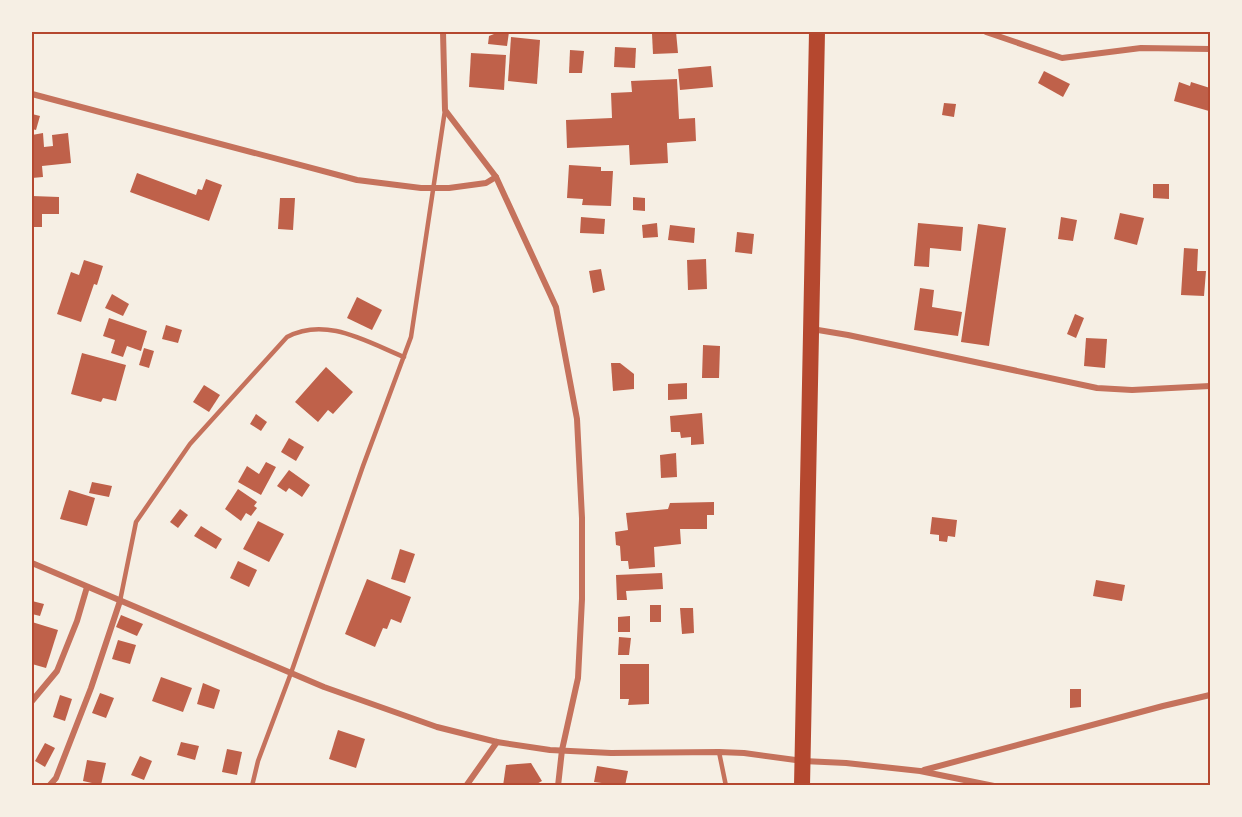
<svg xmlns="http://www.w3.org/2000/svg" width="1242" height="817" viewBox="0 0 1242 817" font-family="Roboto,sans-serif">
<rect width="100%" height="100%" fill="#f6efe4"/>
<g fill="#bf614a">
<polygon points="494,32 509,32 507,46 488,44 489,36 494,34"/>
<polygon points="676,32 678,53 653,54 652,34"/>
<polygon points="511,37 540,40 537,84 508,81"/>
<polygon points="615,47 636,48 635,68 614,67"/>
<polygon points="570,50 584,51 582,73 569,73"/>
<polygon points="471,53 506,55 504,90 469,87"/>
<polygon points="711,66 713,87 680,90 678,69"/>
<polygon points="1044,71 1070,84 1063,97 1038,83"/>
<polygon points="677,79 679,119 695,118 696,141 667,143 668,163 630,165 629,145 567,148 566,120 612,118 611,93 632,92 631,81"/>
<polygon points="1179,82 1190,86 1191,82 1210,88 1209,111 1174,101"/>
<polygon points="944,103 956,104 954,117 942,115"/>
<polygon points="32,114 40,116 36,130 32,129"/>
<polygon points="43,133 44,147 53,146 52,135 68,133 71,163 42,166 43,177 32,178 32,135"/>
<polygon points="569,165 601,167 601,171 613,171 611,206 582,205 583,199 567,198"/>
<polygon points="137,173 196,195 198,189 202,190 206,179 222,185 209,221 130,192"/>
<polygon points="1153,184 1169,184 1169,199 1153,198"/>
<polygon points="32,196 59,197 59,214 42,214 42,227 32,227"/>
<polygon points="633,197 645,198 645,211 633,210"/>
<polygon points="280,198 295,198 293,230 278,229"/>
<polygon points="1120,213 1144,218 1137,245 1114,239"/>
<polygon points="581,217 605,219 604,234 580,233"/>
<polygon points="1061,217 1077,220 1073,241 1058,239"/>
<polygon points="657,223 658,237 643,238 642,225"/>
<polygon points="918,223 963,227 961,251 930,248 929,267 914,266"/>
<polygon points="978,224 1006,228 989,346 961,342"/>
<polygon points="670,225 695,228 694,243 668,240"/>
<polygon points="737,232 754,234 752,254 735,252"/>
<polygon points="1184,248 1198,249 1197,271 1206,271 1204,296 1181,295"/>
<polygon points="706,259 707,289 688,290 687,260"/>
<polygon points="84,260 103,266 97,285 94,284 81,322 57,314 71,272 79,275"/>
<polygon points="601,269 605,290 593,293 589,271"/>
<polygon points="920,288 934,290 932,307 962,312 958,336 914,330"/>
<polygon points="112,294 129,304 123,316 105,308"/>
<polygon points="357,297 382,310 372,330 347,318"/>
<polygon points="1075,314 1084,318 1076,338 1067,334"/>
<polygon points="109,318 147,331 141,351 127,346 123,357 111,353 115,340 103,336"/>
<polygon points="166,325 182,330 178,343 162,339"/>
<polygon points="1086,338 1107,339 1105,368 1084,366"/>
<polygon points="703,345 720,346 719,378 702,378"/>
<polygon points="144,348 154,351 149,368 139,365"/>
<polygon points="82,353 126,365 116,401 103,398 101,402 71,394"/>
<polygon points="611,363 620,363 634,374 634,389 613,391"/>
<polygon points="326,367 353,392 333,414 328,410 318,422 295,402"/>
<polygon points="687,383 687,399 668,400 668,384"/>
<polygon points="204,385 220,395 209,412 193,402"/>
<polygon points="702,413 704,444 691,445 691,437 681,438 680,432 671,432 670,416"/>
<polygon points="256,414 267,422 261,431 250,424"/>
<polygon points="289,438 304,447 296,461 281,452"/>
<polygon points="676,453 677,477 661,478 660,455"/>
<polygon points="266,462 276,467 261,495 238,482 247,466 259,474"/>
<polygon points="289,470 310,485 302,497 289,488 286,492 277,486"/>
<polygon points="92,482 112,486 109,497 89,493"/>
<polygon points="238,489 257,502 254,506 257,508 251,516 246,513 241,521 225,509"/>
<polygon points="69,490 95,498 87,526 60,519"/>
<polygon points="714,502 714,515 707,515 707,529 680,529 681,544 654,547 655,567 629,569 628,561 621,561 620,546 616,545 615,532 628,530 626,513 668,509 670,503"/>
<polygon points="180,509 188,515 178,528 170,522"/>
<polygon points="932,517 957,520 955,537 948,536 947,542 939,541 939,535 930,534"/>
<polygon points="258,521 284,534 269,562 243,549"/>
<polygon points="201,526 222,539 216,549 194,536"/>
<polygon points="400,549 415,554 405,583 391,579"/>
<polygon points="238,561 257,570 249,587 230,578"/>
<polygon points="662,573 663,589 626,591 627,600 617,600 616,575"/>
<polygon points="367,579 411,597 401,623 391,619 387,629 383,628 375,647 345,634"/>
<polygon points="1096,580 1125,585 1122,601 1093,596"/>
<polygon points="32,601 44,604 40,616 32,614"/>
<rect x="650" y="605" width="11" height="17"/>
<polygon points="680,608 693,608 694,633 682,634"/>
<polygon points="121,615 143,624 137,636 116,627"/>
<polygon points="630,616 630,632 618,632 618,617"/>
<polygon points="32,622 58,630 46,668 32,664"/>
<polygon points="619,637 631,638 629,655 618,655"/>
<polygon points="118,640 136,645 130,664 112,659"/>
<polygon points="620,664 649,664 649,704 628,705 629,699 620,699"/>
<polygon points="161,677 192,688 183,712 152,701"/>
<polygon points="203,683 220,690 214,709 197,704"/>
<polygon points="1070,689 1081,689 1081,707 1070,708"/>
<polygon points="100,693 114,698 106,718 92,713"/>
<polygon points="60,695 72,699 65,721 53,717"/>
<polygon points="338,730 365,739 356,768 329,759"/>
<polygon points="181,742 199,746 195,760 177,755"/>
<polygon points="45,743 55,748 45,767 35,761"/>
<polygon points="227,749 242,752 237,775 222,772"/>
<polygon points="140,756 152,761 144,780 131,775"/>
<polygon points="87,760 106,763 101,785 83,781"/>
<polygon points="531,763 542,781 533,786 503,786 506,765"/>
<polygon points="597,766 628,771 625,786 594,782"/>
</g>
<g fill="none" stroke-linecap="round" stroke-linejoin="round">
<g stroke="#c5725c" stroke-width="4.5">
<path d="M120,601L136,522L190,444L287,337C326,316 367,342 404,357"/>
<polyline points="719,752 726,786"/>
<polyline points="252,786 258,761 291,673 363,466 411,337 445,110"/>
</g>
<g stroke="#c5725c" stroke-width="6">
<polyline points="443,32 445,110 496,177 556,307 577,419 582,518 582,599 578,678 562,750 558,786"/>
<polyline points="986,32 1062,58 1141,48 1210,49"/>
<polyline points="32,94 357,180 421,188 449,188 486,183 496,177"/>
<polyline points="812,329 848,335 1097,388 1132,390 1210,386"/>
<polyline points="32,563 324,687 437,727 497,742 550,750 611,753 719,752 744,753 803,761 846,763 920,771 994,786"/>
<polyline points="32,701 57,671 77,621 87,587"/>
<polyline points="924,770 1163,706 1210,695"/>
<polyline points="49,786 56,778 91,688 120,601"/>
<polyline points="466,786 497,742"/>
</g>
<polyline stroke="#b5482f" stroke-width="16" points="802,786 817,32"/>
</g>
<rect width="1242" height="817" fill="none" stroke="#f6efe4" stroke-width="66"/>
<rect x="33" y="33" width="1176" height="751" fill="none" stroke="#b5482f" stroke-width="2"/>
</svg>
